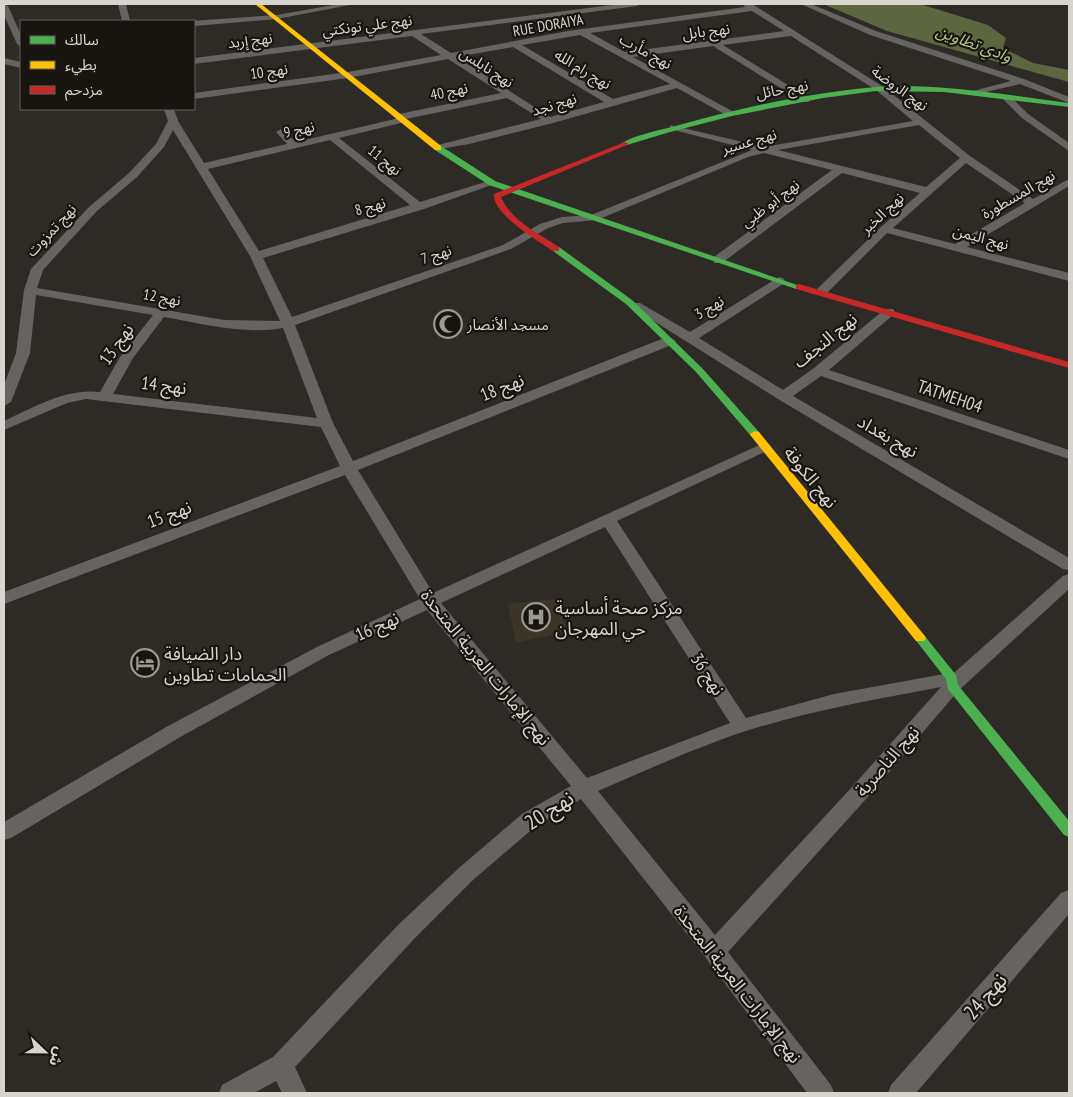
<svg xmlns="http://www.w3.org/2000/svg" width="1073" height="1097" viewBox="0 0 1073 1097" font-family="'PT Sans Narrow','Noto Sans Arabic',sans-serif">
<rect width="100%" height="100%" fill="#2e2b26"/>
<polygon fill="#3c3426" points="554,599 568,631 516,643 508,604"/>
<polygon fill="#5c673f" points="823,4 920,4 988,25 1006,38 1003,48 1033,63 1069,70 1069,82 887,31"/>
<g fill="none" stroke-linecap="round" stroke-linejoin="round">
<g fill="#666461" fill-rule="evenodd">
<polygon points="4,4 8,6 21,35 21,47 17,44 4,15"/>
<polygon points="118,4 126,4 130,21 122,21"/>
<polygon points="339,4 355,4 277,19 194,26 194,21 191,21 277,15"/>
<path d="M620,4H641L637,6L421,34L451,53L568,31L745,7L743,4H752L882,86L970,156L1033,199L1069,179V186L967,247L1069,273V281L887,233L825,295H817L815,292L817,289L881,227L920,193L842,173L722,263H714V257L832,170L764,153L748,157L597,220L563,223L548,228L511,249L295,325L333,423L353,461L664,338L669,337L676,341L674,344L358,470L433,593L764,443L769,444L771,447L769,450L617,521L746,718L834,694L955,672L1063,576L1069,574V589L958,691L866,799L728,952L831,1085L834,1093H807L706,958L581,799L536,826L474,879L415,938L295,1067L307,1093H282L276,1081L254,1093H219L222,1085L273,1057L399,924L460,867L522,814L571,786L427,610L329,655L182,736L11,838L4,840V822L168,726L317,647L420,599L345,475L4,604V592L340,466L321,427L86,399L67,403L4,430V421C35,407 65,388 100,392L120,357L153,315L36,295L30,353L11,402L4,406V385L16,353L24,290L31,269L89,207L129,173L156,144L168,121L164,109H174L178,121L204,163L287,144L276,132L281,129L296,142L395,119L396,115L399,114L501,93L448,59L348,78L194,99V93L348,72L441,55L412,36L194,64V58ZM752,11L784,31L625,52L590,33ZM580,35L670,84L613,99L522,45ZM791,36L876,90L913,121L764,147L670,125V129L752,150L591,215L562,217L540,224L503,245L292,317L263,258L424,209L497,183L492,180L420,202L339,138L405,122L406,119L507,98L541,119L434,146V150L469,144L553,123L677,88L726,115H732V111L633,57L713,46L803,102H809V98L723,45ZM513,47L604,102L550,117L457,57ZM919,125L960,158L926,187L778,150ZM173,130L250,256L280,321L224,320L37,288L43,270L97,211L137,177L164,147ZM330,140L410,205L259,251L208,169ZM966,163L1025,203L955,244L893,228ZM164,317C203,324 245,335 283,328L317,418L113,394L133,358ZM605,527L730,723L587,778L441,603ZM941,687L852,787L715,935L598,791C638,774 679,755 720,740C791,714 867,701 941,687Z"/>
<polygon points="801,4 811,4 876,31 1024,79 1069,97 1069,103 1020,84 973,95 973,91 1011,81 870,35"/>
<polygon points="4,58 21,62 21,68 4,64"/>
<polygon points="1003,95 1009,95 1028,114 1069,143 1069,151 1022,118 1003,99"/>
<polygon points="779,277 783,278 785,281 783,284 699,338 783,390 814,368 885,309 893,309 895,312 893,315 829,370 1069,450 1069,459 821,376 793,396 1069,558 1069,570 1063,569 778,399 630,306 632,303 640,303 690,332"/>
<polygon points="1069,890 1069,914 916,1093 888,1093 891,1085 1061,893"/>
</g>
<g fill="#4caf50" fill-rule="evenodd">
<path d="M890,86C950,85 1009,95 1069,103V107L944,92L876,91L823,98L732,116L670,132L627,145L621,144C634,135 656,131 672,127C742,107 816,91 890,86Z"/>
<polygon points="435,146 441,146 495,181 803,287 802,289 796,289 489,185 435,150"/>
<polygon points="553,247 559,247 632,300 702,368 759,432 760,434 759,436 751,436 696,372 626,304 553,251"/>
<polygon points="920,634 924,635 956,675 958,685 1069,821 1069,837 1064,835 948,689 946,679 914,638 916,635"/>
</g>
<g fill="#ffc107" fill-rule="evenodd">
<polygon points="255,4 261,4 441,146 441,150 435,150"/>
<polygon points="755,431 759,432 924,635 926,638 924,641 916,641 751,436 750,434"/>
</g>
<g fill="#c62828" fill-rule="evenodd">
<path d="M625,142L629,144L627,145L501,197C510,220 539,234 559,247V251H553C538,241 492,214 494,194Z"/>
<polygon points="799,284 1069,362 1069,368 796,289 796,285"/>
</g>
</g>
<defs>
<symbol id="mosque-ring" viewBox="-11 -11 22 22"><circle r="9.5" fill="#181511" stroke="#9c9993" stroke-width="1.5"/><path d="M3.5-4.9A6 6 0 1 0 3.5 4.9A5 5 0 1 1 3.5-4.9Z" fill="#9c9993"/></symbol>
<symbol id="hospital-ring" viewBox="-11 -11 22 22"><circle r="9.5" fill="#181511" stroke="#9c9993" stroke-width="1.5"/><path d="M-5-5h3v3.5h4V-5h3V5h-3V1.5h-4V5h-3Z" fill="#9c9993"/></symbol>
<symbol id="hotel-ring" viewBox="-11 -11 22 22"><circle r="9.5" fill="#181511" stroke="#9c9993" stroke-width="1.5"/><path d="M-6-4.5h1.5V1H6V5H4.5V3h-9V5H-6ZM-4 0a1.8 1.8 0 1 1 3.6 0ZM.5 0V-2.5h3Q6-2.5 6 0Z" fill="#9c9993"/></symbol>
</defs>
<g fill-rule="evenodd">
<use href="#mosque-ring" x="432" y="308" width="32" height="32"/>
<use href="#hospital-ring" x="520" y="601" width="32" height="32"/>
<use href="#hotel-ring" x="129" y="647" width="32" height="32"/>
</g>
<g text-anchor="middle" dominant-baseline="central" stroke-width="4.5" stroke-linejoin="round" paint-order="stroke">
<g font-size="15" fill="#d8d4ce" stroke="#181511">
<text transform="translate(367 25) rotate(-7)">نهج علي تونكتي</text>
<text transform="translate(548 25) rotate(-10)">RUE DORAIYA</text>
<text transform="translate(706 31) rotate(-7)">نهج بابل</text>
<text transform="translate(250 40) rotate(-7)">نهج إربد</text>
<text transform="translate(646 51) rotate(29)">نهج مأرب</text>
<text transform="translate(487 67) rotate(33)">نهج نابلس</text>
<text transform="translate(583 69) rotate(31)">نهج رام الله</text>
<text transform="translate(269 71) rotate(-8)">نهج 10</text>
<text transform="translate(900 88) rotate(36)">نهج الروضة</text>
<text transform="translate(782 89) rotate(-10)">نهج حائل</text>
<text transform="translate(449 91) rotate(-12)">نهج 40</text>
<text transform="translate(554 104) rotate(-17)">نهج نجد</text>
<text transform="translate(299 129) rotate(-13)">نهج 9</text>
<text transform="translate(749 141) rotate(-16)">نهج عسير</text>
<text transform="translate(385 160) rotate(39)">نهج 11</text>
<text transform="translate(1018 194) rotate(-30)">نهج المسطورة</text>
<text transform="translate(770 203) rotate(-37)">نهج أبو ظبي</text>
<text transform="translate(370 206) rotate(-16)">نهج 8</text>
<text transform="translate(882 213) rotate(-43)">نهج الخبر</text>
<text transform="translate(51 230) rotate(-47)">نهج تمزوت</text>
<text transform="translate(981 237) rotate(15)">نهج اليمن</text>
<text transform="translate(436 254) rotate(-19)">نهج 7</text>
<text transform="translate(162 297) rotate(10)">نهج 12</text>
<text transform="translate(709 307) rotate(-31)">نهج 3</text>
</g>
<g font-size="15" fill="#d8d4ce" stroke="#181511" text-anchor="start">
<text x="467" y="324">مسجد الأنصار</text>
</g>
<g font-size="16" font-style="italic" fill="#b4ca84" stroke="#181511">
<text transform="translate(974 43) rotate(20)">وادي تطاوين</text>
</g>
<g font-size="18" fill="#d8d4ce" stroke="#181511">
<text transform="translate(825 340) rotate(-39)">نهج النجف</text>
<text transform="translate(116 344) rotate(-55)">نهج 13</text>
<text transform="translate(164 385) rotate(7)">نهج 14</text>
<text transform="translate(502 387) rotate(-22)">نهج 18</text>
<text transform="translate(950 396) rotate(19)">TATMEH04</text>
<text transform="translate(888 436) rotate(30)">نهج بغداد</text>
<text transform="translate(811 477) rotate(51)">نهج الكوفة</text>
<text transform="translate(169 514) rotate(-21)">نهج 15</text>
<text transform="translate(377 626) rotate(-24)">نهج 16</text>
<text transform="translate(486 667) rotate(51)">نهج الإمارات العربية المتحدة</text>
<text transform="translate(708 674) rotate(57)">نهج 36</text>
<text transform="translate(887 761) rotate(-49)">نهج الناصرية</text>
<text transform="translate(738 984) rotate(52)">نهج الإمارات العربية المتحدة</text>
</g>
<g font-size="18" fill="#d8d4ce" stroke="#181511" text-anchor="start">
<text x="555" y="607">مركز صحة أساسية<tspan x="555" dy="21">حي المهرجان</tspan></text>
<text x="164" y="653">دار الضيافة<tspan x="164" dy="21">الحمامات تطاوين</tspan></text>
</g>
<g font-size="21" fill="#d8d4ce" stroke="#181511">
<text transform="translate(549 810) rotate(-33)">نهج 20</text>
<text transform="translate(985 996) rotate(-49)">نهج 24</text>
</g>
</g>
<rect width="1073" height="1097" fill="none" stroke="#d8d4ce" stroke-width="10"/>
<rect x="20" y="20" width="175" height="90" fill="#181511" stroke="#65615d"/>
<rect x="30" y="36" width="25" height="8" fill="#4caf50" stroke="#65615d"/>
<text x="65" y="45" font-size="15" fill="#d8d4ce">سالك</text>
<rect x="30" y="61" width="25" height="8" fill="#ffc107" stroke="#65615d"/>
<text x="65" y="70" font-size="15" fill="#d8d4ce">بطيء</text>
<rect x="30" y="86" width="25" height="8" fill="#c62828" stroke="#65615d"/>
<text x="65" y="95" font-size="15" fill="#d8d4ce">مزدحم</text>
<g transform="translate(45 1052) rotate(112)" stroke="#181511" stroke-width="4" paint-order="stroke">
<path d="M0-4L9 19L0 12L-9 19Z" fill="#d8d4ce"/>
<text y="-8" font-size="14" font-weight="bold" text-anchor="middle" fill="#d8d4ce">ش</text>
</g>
</svg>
